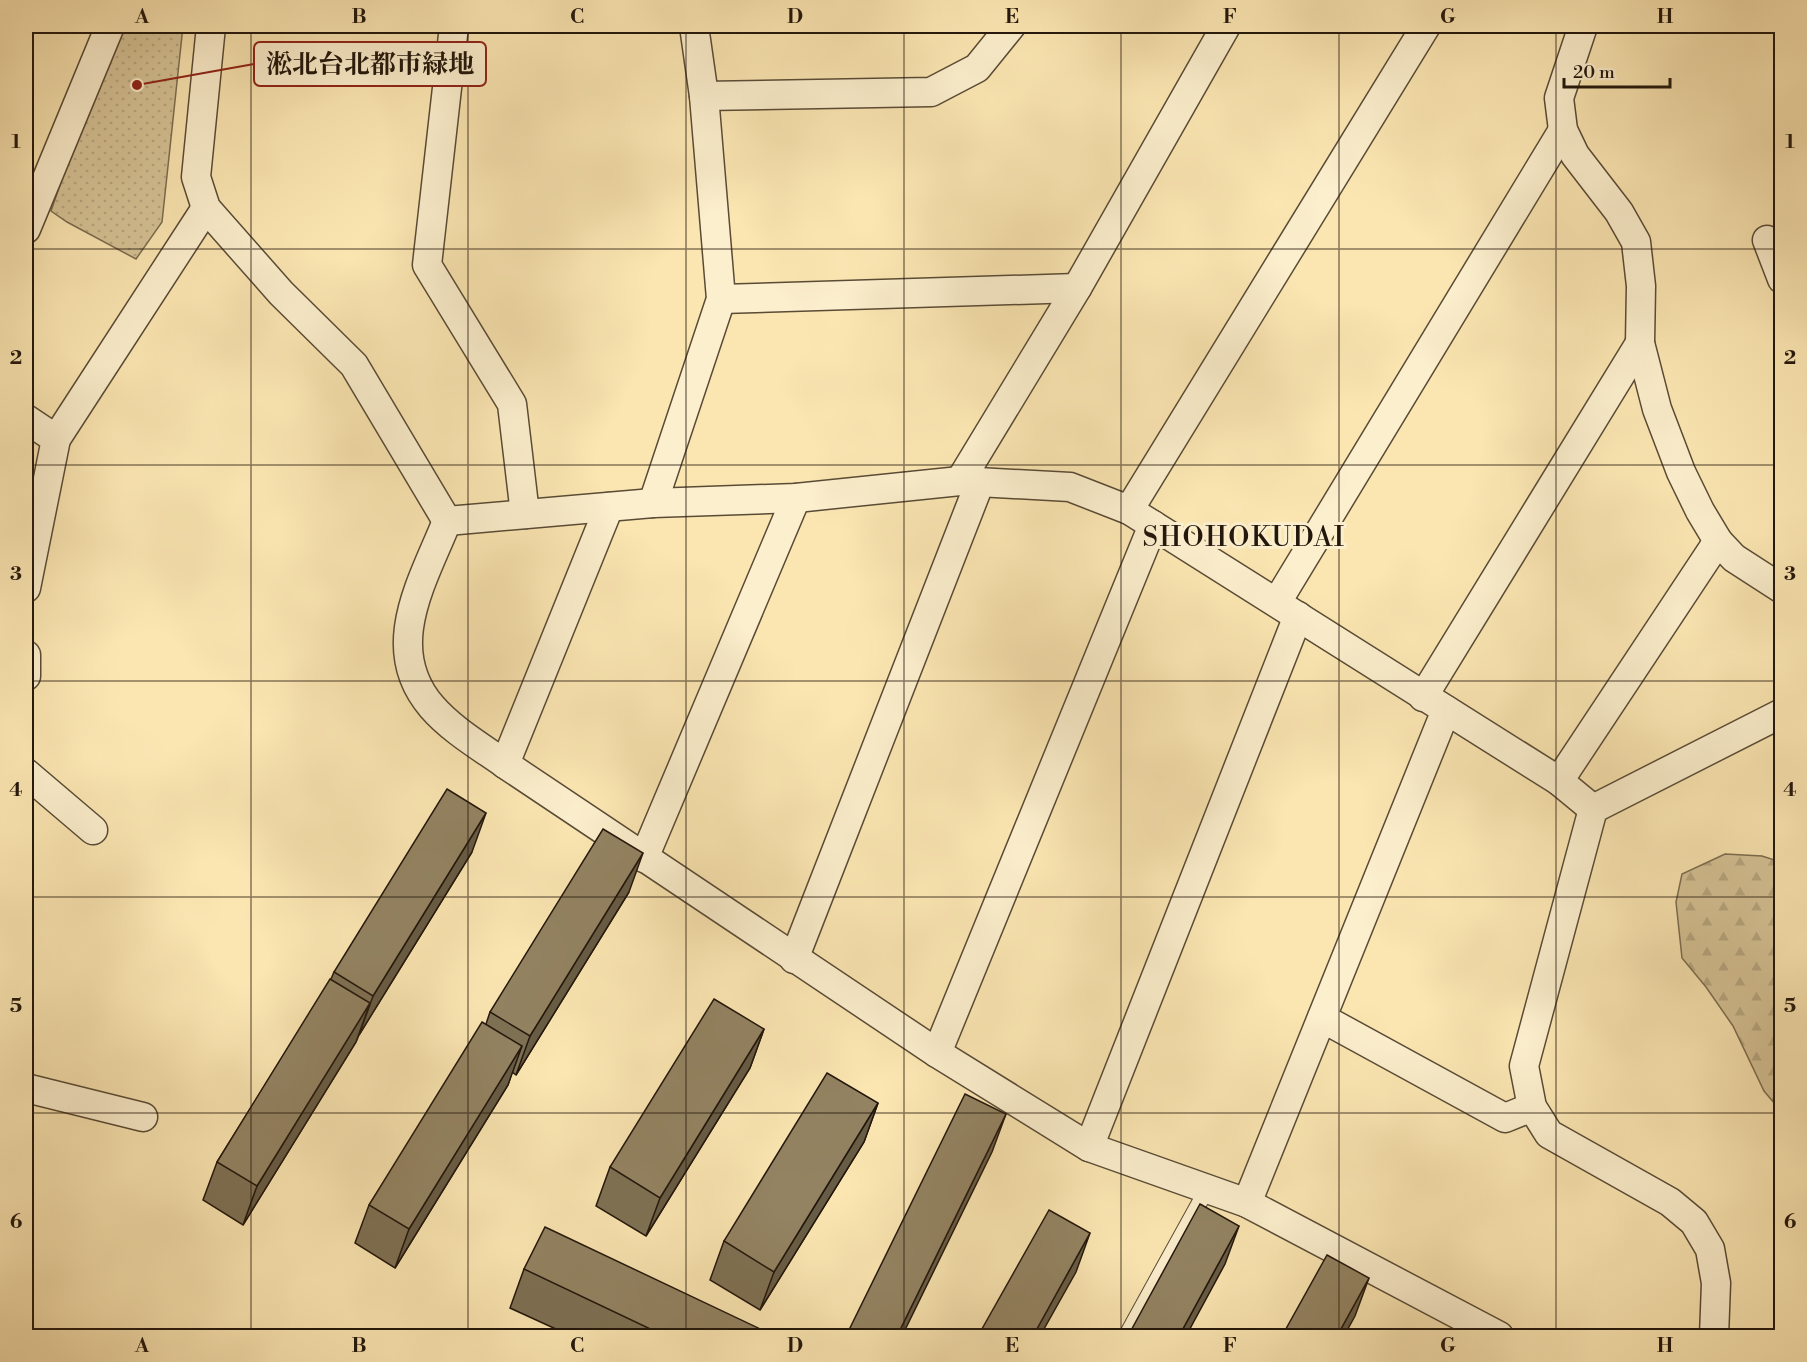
<svg xmlns="http://www.w3.org/2000/svg" width="1807" height="1362" viewBox="0 0 1807 1362" font-family="'Libre Bodoni','Noto Serif JP',serif">
<defs>
<pattern id="forest-firs" width="22" height="20" patternUnits="userSpaceOnUse" patternTransform="scale(1.5)"><rect width="22" height="20" fill="#d6c396"/><path d="M5 1l3.5 6h-7zM16 11l3.5 6h-7z" fill="#b7a780"/></pattern>
<pattern id="park-dots" width="8" height="8" patternUnits="userSpaceOnUse" patternTransform="scale(1.5)"><rect width="8" height="8" fill="#d6c396"/><path d="M2 2h.1M6 6h.1" fill="none" stroke="#b7a780" stroke-width="1.8" stroke-linecap="round"/></pattern>
</defs>
<rect width="100%" height="100%" fill="#fbe6b2"/>
<filter id="stains"><feTurbulence type="fractalNoise" baseFrequency=".00333" numOctaves="4"/><feColorMatrix values="0 0 0 0 .2 0 0 0 0 .09 0 0 0 0 .02 0 0 0 .5 -.17"/></filter>
<radialGradient id="worn" r=".72"><stop offset=".6" stop-color="#630" stop-opacity="0"/><stop offset="1" stop-color="#630" stop-opacity=".3"/></radialGradient>
<polygon fill="url(#forest-firs)" stroke="#7c6d51" stroke-width="1.5" points="1725,854 1762,856 1781,862 1781,1111 1764,1091 1733,1026 1706,987 1682,958 1676,902 1682,874"/>
<polygon fill="url(#park-dots)" stroke="#7c6d51" stroke-width="1.5" points="122,26 183,26 162,222 136,259 67,222 51,211 74,144"/>
<g fill="none" stroke-linecap="round" stroke-linejoin="round">
<defs>
<polyline id="lane" points="1126,1336 1207,1189"/>
<g id="street">
<polyline points="211,26 196,177 206,208 281,293 354,365 447,521"/>
<polyline points="454,26 427,265 512,404 525,514"/>
<polyline points="1583,26 1559,98 1563,130 1575,155 1619,212 1636,242 1641,286 1640,343 1657,409 1681,472 1700,511 1718,541 1734,558 1782,589"/>
<polyline points="704,96 931,92 977,68 1011,26"/>
<polyline points="26,229 110,26"/>
<polyline points="1767,240 1782,279"/>
<polyline points="721,299 1077,288"/>
<polyline points="26,419 56,439"/>
<polyline points="960,481 1077,288 1226,26"/>
<polyline points="653,503 721,299 704,96 694,26"/>
<polyline points="1129,510 1426,26"/>
<path d="M447,521C423,581 381,648 432,707C452,730 481,747 505,764L937,1053L1089,1147L1247,1203L1499,1336"/>
<polyline points="447,521 653,503 796,498 960,481 1070,487 1129,510 1559,781 1593,809"/>
<polyline points="26,588 56,439 206,208"/>
<polyline points="1277,602 1563,130"/>
<polyline points="26,655 26,676"/>
<polyline points="1423,697 1640,343"/>
<polyline points="505,764 609,507"/>
<polyline points="26,773 93,830"/>
<polyline points="1559,781 1718,541"/>
<polyline points="644,858 796,498"/>
<polyline points="794,959 980,482"/>
<polyline points="1322,1018 1505,1118 1532,1107"/>
<polyline points="937,1053 1153,525"/>
<polyline points="26,1088 143,1117"/>
<polyline points="1089,1147 1298,616"/>
<polyline points="1247,1203 1446,710"/>
<polyline points="1714,1336 1716,1283 1710,1249 1694,1222 1670,1202 1549,1134 1532,1107 1524,1066 1593,809 1782,713"/>
</g>
</defs>
<use href="#lane" stroke="#594b36" stroke-width="17"/>
<use href="#street" stroke="#594b36" stroke-width="31"/>
<use href="#lane" stroke="#fcefcd" stroke-width="15"/>
<use href="#street" stroke="#fcefcd" stroke-width="28"/>
</g>
<g fill="#7e7154" stroke="#23170c" stroke-width="1.5">
<polygon points="472,852 359,1035 356,1042 243,1225 203,1200 217,1162 331,979 334,972"/>
<polygon points="629,892 516,1075 512,1072 508,1085 395,1268 355,1243 369,1205 486,1024 490,1012"/>
<polygon points="764,1029 750,1068 646,1236 596,1206 610,1167"/>
<polygon points="878,1103 864,1142 760,1310 710,1280 724,1241"/>
<polygon points="524,1269 772,1336 571,1336 510,1308"/>
</g>
<g fill="#675c45" stroke="#23170c" stroke-width="1.5">
<polygon points="486,813 472,852 359,1035 373,996"/>
<polygon points="643,853 629,892 516,1075 530,1036"/>
<polygon points="370,1003 356,1042 243,1225 257,1186"/>
<polygon points="764,1029 750,1068 646,1236 660,1198"/>
<polygon points="522,1046 508,1085 395,1268 409,1229"/>
<polygon points="878,1103 864,1142 760,1310 774,1272"/>
<polygon points="1006,1114 992,1152 902,1336 897,1336"/>
<polygon points="1239,1226 1225,1264 1186,1336 1179,1336"/>
<polygon points="1090,1233 1076,1272 1040,1336 1033,1336"/>
<polygon points="1369,1278 1355,1316 1344,1336 1337,1336"/>
</g>
<g fill="#938362" stroke="#23170c" stroke-width="1.5">
<polygon points="447,789 486,813 373,996 334,972"/>
<polygon points="603,829 643,853 530,1036 490,1012"/>
<polygon points="330,979 370,1003 257,1186 217,1162"/>
<polygon points="714,999 764,1029 660,1198 610,1167"/>
<polygon points="482,1022 522,1046 409,1229 369,1205"/>
<polygon points="827,1073 878,1103 774,1272 724,1241"/>
<polygon points="965,1094 1006,1114 897,1336 846,1336"/>
<polygon points="1200,1204 1239,1226 1179,1336 1128,1336"/>
<polygon points="1049,1210 1090,1233 1033,1336 978,1336"/>
<polygon points="545,1227 773,1335 772,1336 665,1336 524,1269"/>
<polygon points="1327,1255 1369,1278 1337,1336 1282,1336"/>
</g>
<path fill="none" stroke="#23170c" stroke-width="1.5" stroke-opacity="0.55" d="M251,26V1336M468,26V1336M686,26V1336M904,26V1336M1121,26V1336M1339,26V1336M1556,26V1336M26,249H1782M26,465H1782M26,681H1782M26,897H1782M26,1113H1782"/>
<g text-anchor="middle" dominant-baseline="central" stroke-width="6" stroke-linejoin="round" paint-order="stroke">
<g font-size="27" letter-spacing="1.5" fill="#23170c" stroke="#fcefcd">
<text x="1244" y="538">SHOHOKUDAI</text>
</g>
</g>
<path fill="none" stroke="#8f2418" stroke-width="2" d="M137 85L254 64"/>
<circle fill="#8f2418" stroke="#fcefcd" stroke-width="2" cx="137" cy="85" r="6"/>
<rect fill="#fcefcd" stroke="#8f2418" stroke-width="2" x="254" y="42" width="232" height="44" rx="6"/>
<g font-size="26" text-anchor="middle" font-weight="bold" fill="#23170c">
<text x="370" y="73">淞北台北都市緑地</text>
</g>
<rect width="1807" height="1362" fill="none" stroke="#fbe6b2" stroke-width="66"/>
<path d="M1564 78v9h106v-9" fill="none" stroke="#23170c" stroke-width="3"/>
<text x="1573" y="78" font-size="18" fill="#23170c" stroke="#fcefcd" stroke-width="4.5" paint-order="stroke">20 m</text>
<rect x="33" y="33" width="1741" height="1296" fill="none" stroke="#23170c" stroke-width="2"/>
<g font-size="20" text-anchor="middle" font-weight="bold" fill="#23170c">
<text x="142" y="23">A</text>
<text x="359" y="23">B</text>
<text x="577" y="23">C</text>
<text x="795" y="23">D</text>
<text x="1012" y="23">E</text>
<text x="1230" y="23">F</text>
<text x="1448" y="23">G</text>
<text x="1665" y="23">H</text>
<text x="16" y="148">1</text>
<text x="1790" y="148">1</text>
<text x="16" y="364">2</text>
<text x="1790" y="364">2</text>
<text x="16" y="580">3</text>
<text x="1790" y="580">3</text>
<text x="16" y="796">4</text>
<text x="1790" y="796">4</text>
<text x="16" y="1012">5</text>
<text x="1790" y="1012">5</text>
<text x="16" y="1228">6</text>
<text x="1790" y="1228">6</text>
<text x="142" y="1352">A</text>
<text x="359" y="1352">B</text>
<text x="577" y="1352">C</text>
<text x="795" y="1352">D</text>
<text x="1012" y="1352">E</text>
<text x="1230" y="1352">F</text>
<text x="1448" y="1352">G</text>
<text x="1665" y="1352">H</text>
</g>
<rect width="100%" height="100%" filter="url(#stains)"/>
<rect width="100%" height="100%" fill="url(#worn)"/>
</svg>
